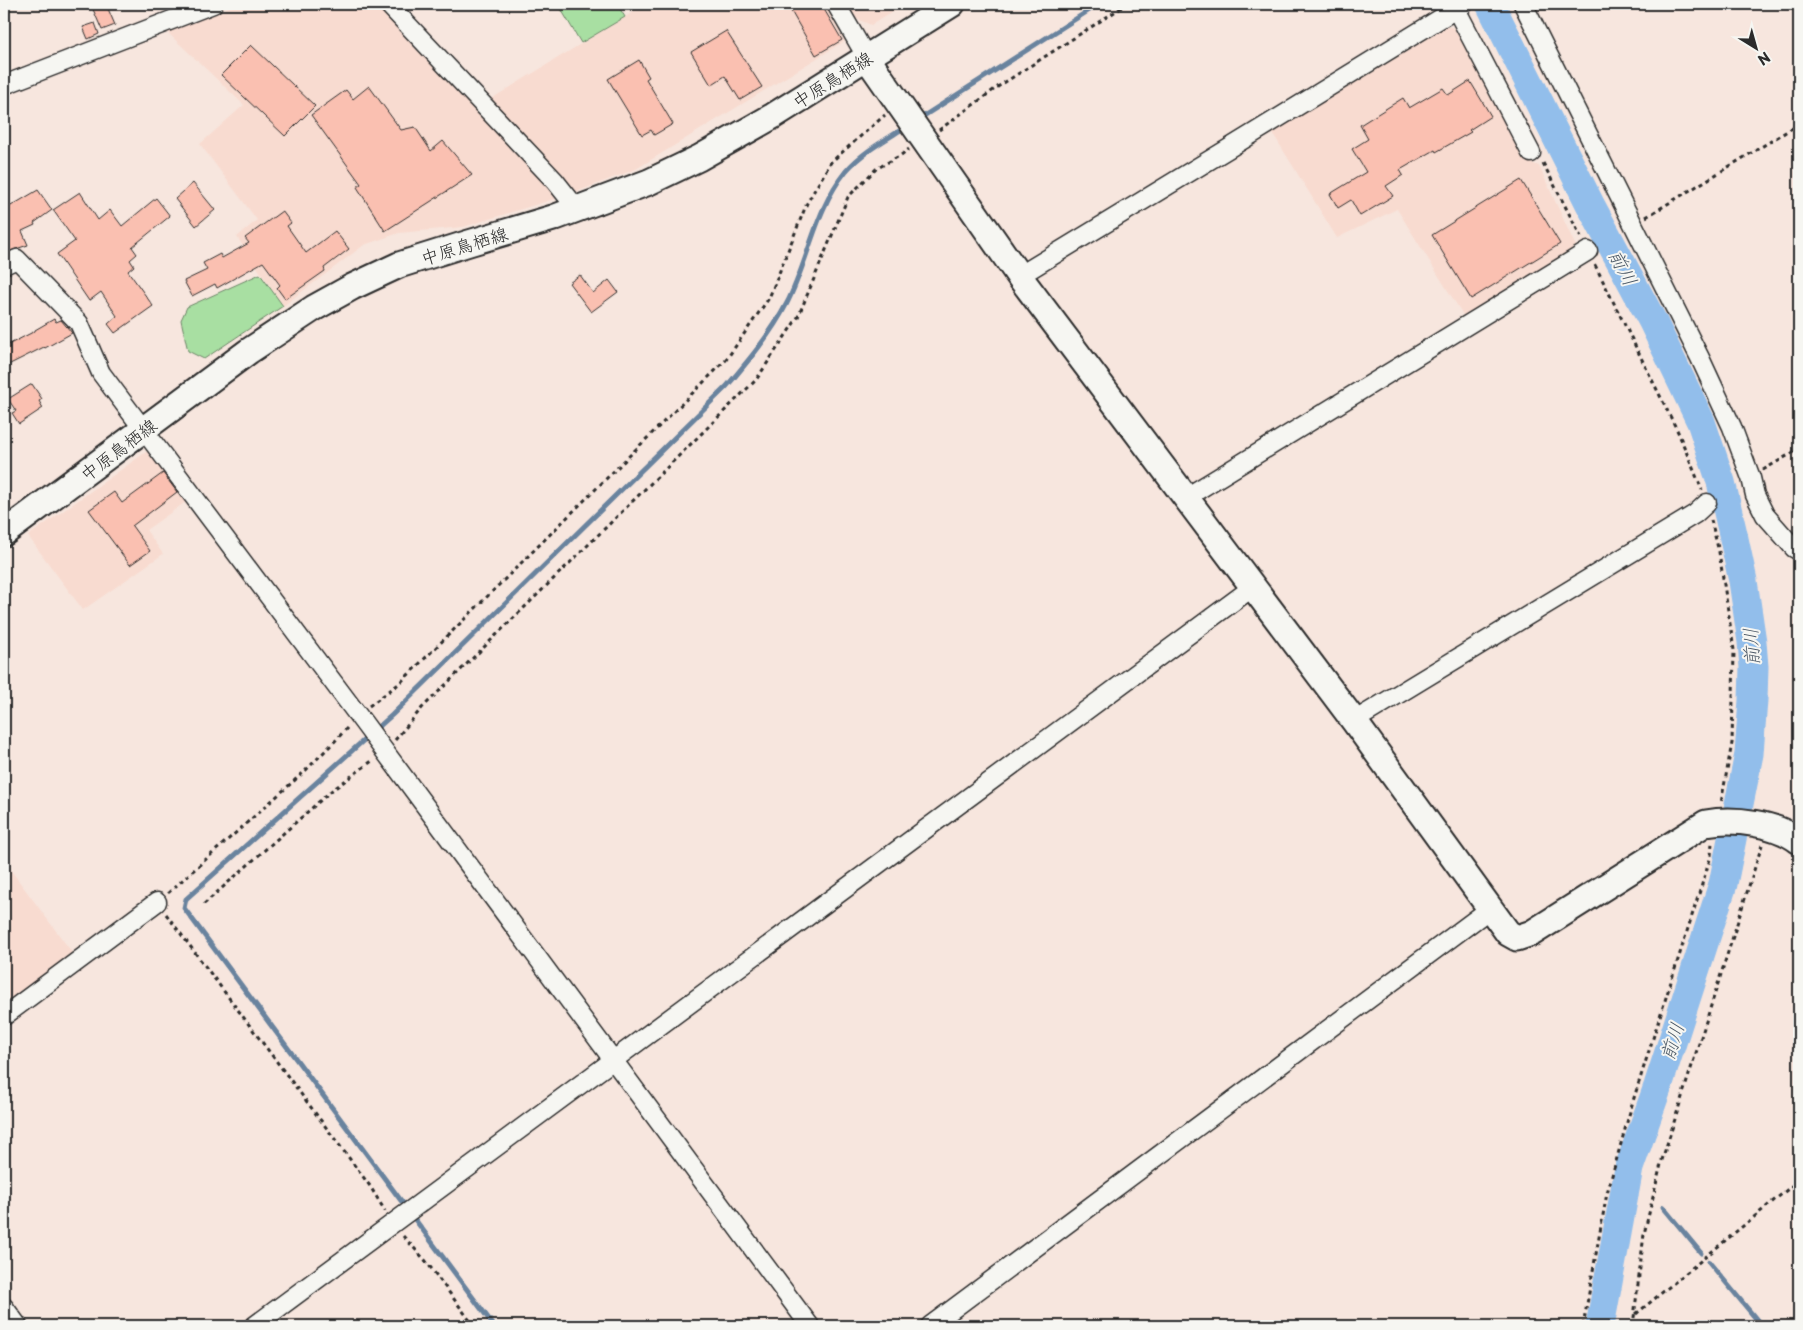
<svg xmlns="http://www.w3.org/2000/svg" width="1803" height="1330" viewBox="0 0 1803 1330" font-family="'Playpen Sans','Klee One',sans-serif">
<rect width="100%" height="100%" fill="#f7e6de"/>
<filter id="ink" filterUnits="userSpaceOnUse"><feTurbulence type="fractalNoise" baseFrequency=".02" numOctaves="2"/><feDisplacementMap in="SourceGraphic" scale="10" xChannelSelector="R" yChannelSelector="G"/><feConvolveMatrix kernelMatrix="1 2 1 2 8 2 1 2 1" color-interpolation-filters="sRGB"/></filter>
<g filter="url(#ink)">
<g fill="#f8dbd0">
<polygon points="238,4 379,4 561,197 463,227 399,233 364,245 283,306 237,237 257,220 200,144 244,105 166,31"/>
<polygon points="646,4 824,4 845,41 636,169 571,194 486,102"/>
<polygon points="846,4 905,4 871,25 855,18"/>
<polygon points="1443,26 1457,28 1526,161 1539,166 1578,251 1465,318 1397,209 1337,238 1272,132"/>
<polygon points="153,447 190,499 146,530 163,554 83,610 28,536"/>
<polygon points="4,861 74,955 4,1007"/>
</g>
<g fill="#a8dfa2" stroke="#6a8566">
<polygon points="558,4 617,4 625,17 581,43"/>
<polygon points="260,274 283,306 204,359 188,351 181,320 187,307"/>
</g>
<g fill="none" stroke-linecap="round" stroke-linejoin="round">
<g stroke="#69839e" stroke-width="5">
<polyline points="919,119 1099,4"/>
<polyline points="1663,1207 1701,1253"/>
<polyline points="1709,1262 1762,1326"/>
<path d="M494,1326L184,908L186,899L392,715L727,386C749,360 771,334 787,303C809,260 815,209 846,171C862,152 887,139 907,126"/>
</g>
<polyline stroke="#92beeb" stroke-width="29" points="1490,4 1590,204 1653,322 1701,422 1721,482 1733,534 1743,581 1752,642 1754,667 1753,700 1749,754 1723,884 1658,1086 1629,1168 1600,1326"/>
</g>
<g fill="#fac0b1" stroke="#2b2b2b">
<polygon points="101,4 106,4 115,25 102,30 92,7"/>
<polygon points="787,4 821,4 842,40 816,55"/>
<polygon points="95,23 99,34 88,39 83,27"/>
<polygon points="726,31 762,87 740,100 725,76 711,85 691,52"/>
<polygon points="251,45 315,106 285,136 221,75"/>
<polygon points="639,60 649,77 646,79 673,124 654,135 651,130 642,135 608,79"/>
<polygon points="1470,81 1491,116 1469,130 1471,132 1436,152 1435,150 1400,170 1403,175 1386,186 1393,196 1360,216 1351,200 1338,208 1330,194 1366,172 1352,149 1368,139 1360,125 1403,98 1409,108 1443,88 1448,95"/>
<polygon points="369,86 401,130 415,127 431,151 443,141 472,175 385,231 357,187 361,184 311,115 346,90 353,99"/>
<polygon points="1521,180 1560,244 1471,299 1432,235"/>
<polygon points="193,183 215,210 196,226 175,199"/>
<polygon points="38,190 52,210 34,223 35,225 22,231 28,245 4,253 4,210"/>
<polygon points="80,192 98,220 110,210 122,226 156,198 170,216 132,247 137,254 130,260 134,266 128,271 153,306 115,333 108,324 117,316 101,292 89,301 57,254 75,241 53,210"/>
<polygon points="282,211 291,223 287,226 306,253 335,231 349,249 324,268 325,271 285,299 277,288 280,285 263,262 217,288 215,284 192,296 184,281 207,270 203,263 220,254 222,258 249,243 245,238"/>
<polygon points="580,275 593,293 609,280 618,292 591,312 569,283"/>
<polygon points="54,319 56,322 61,320 72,333 45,348 44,347 4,367 4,347 35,331 35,330"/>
<polygon points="32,384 42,399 39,401 43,408 19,424 12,413 16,411 8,399"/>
<polygon points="163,473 177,492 132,526 150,551 130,565 89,510 114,492 122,503"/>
</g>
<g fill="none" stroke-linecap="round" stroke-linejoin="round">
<defs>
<g id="street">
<polyline points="388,4 555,181 578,210"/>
<polyline points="836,4 867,58"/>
<polyline points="1523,4 1700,358 1732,427 1751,478 1755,495 1765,515 1794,548 1799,551"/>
<polyline points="1456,9 1531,153"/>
<polyline points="4,85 213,4"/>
<polyline points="4,265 17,259 79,323 101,373 363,722 810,1326"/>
<polyline points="1019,276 1231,147 1464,4"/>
<polyline points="1185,498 1588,251"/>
<polyline points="1354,721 1695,514 1707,503"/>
<polyline points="4,1016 157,902"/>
<polyline points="4,1307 18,1326"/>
<polyline points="254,1326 1253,587"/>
<polyline points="930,1326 1491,908"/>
</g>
<g id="secondary">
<path d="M867,58L1019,276L1354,721L1508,933L1517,938L1532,933L1706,823C1734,818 1776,823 1799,841"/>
<polyline points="4,533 249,351 314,308 352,287 399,265 469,243 553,218 649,182 699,158 773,116 952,4"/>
</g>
</defs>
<use href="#street" stroke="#2b2b2b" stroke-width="21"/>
<use href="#secondary" stroke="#2b2b2b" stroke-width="29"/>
<g stroke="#2b2b2b" stroke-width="3" stroke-dasharray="4 4" stroke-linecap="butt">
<polyline points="939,130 999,86 1127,4"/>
<polyline points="1543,163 1581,237"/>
<polyline points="1646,217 1799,124"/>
<polyline points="1595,265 1678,432 1702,490"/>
<polyline points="1763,470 1799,449"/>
<polyline points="1711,520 1719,552 1734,650 1732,743 1721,803"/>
<polyline points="369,706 400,683 726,360 769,298 807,203 831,162 885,115"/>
<polyline points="395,740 422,708 756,380 798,317 848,197 876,169 901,155 909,149"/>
<polyline points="168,893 304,772 336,740 347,728"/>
<polyline points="204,904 331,791 372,761"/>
<polyline points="166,914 370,1186 385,1211"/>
<polyline points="403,1236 425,1260 474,1326"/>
<polyline points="1636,1314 1799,1180"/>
<polyline points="1583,1326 1607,1193 1633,1101 1711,856 1712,842"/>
<polyline points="1633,1326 1644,1234 1662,1160 1762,845"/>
</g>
<use href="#street" stroke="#f6f6f2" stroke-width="18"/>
<use href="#secondary" stroke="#f6f6f2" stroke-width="25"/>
</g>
</g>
<g text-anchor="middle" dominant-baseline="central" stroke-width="4" stroke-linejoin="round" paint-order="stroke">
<g font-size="18" fill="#2b2b2b" stroke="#f6f6f2">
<text transform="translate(832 79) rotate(-32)">中原鳥栖線</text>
<text transform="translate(464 245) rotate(-17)">中原鳥栖線</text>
<text transform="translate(118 449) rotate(-37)">中原鳥栖線</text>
</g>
<g font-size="19" font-style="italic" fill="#4a5765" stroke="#f6f6f2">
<text transform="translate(1624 267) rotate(62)">前川</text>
<text transform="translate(1750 647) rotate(-93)">前川</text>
<text transform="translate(1671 1041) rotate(-72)">前川</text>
</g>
</g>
<rect width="1803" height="1330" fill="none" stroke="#f6f6f2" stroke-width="20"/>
<rect x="10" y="10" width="1783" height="1310" fill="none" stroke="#2b2b2b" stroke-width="2" filter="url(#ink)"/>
<g transform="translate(1756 48) rotate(143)" stroke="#f6f6f2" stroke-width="4" paint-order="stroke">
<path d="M0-4L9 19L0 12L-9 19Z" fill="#2b2b2b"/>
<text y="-8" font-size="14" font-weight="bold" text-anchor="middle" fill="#2b2b2b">N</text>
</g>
</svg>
